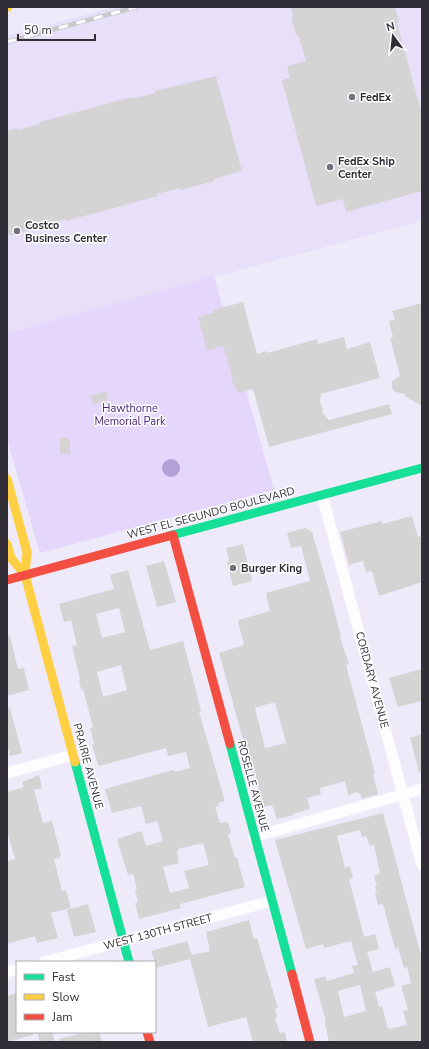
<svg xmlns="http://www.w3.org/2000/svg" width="429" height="1049" viewBox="0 0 429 1049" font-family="'Nunito Sans',sans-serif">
<rect width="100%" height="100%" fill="#efeaf9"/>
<polygon fill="#e8e0f9" points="114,7 422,7 422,221 7,333 7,36"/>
<polygon fill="#e5d7fc" points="214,276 274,490 40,553 7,439 7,333"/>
<circle fill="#b59fd7" cx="171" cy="468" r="9"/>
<g fill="#d6d3d5" fill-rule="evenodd">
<polygon points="295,7 395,7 399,22 397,23 422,115 422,191 346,212 343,199 316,206 282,80 290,78 287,66 306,61 298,34 296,35 291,17 293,17 291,8"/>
<polygon points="216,76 242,171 214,179 214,181 181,190 180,188 157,194 158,196 66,221 66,219 42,225 43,227 9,236 9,234 7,235 7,131 17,128 17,130 40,124 40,122 132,97 132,99 155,93 155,91"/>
<polygon points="243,302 257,354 267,351 268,353 317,339 318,344 344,337 347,349 370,342 380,378 321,394 320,403 323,409 322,413 329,420 389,404 392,414 269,447 253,389 238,393 232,381 231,372 223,346 207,351 198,317 213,313 213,310"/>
<polygon points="422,303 422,406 405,396 405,394 395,392 392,388 392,381 400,376 390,338 393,337 389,321 395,320 392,311"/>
<polygon points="106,391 108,400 93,405 90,396"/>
<polygon points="60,438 70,438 70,455 60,454"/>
<polygon points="412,516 418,537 422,536 422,582 379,596 372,571 366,572 363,561 349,565 340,532 382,521 382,524"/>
<path d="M305,528L312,532L330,594L341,637H340L349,664L346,665L375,773L373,774L378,794L362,799L360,794H359L358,792L348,795L345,781L320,788L321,794L307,798L310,809L293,814L294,815L277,819L272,805L264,807L254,771L252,772L219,653L244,645L238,622H239L238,620L270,611L266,593L310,581L301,546L291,548L287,533ZM275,702L286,743L265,748L255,708Z"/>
<polygon points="243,544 252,581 233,586 227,562 229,561 226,548"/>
<polygon points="164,561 176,602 157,607 146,566"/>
<path d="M128,570L150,650L183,641L197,694L201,712H199L225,801L218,803L219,806L215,807L220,823L228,822L231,833L228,834L235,858L237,857L245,887L180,904L181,908L139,919L135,903L138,902L135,890L137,889L133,874L128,875L117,839L142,831L146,846L163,841L157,821L146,824L141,806L112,813L105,789L173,770L174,772L190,768L186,752L168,756L166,748L99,766L98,765L92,745L94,743L90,728L93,727L83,689H81L79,680L80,679L72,646L77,645L71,620L64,622L59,604L114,589L110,575ZM119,608L125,632L102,638L96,614ZM121,665L127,690L103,697L97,672ZM203,843L209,865L184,871L189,888L170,893L163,867L179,863L177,852L178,851V849Z"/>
<polygon points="7,636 10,636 18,669 24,668 29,690 7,696"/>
<polygon points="422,669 422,701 398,707 389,678"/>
<polygon points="7,708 10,708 22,753 10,756 9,750 7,751"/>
<polygon points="422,734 422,771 419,772 410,738"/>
<polygon points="39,775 42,788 34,790 43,823 52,821 61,855 60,856 60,858 54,859 62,891 66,890 71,908 51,913 58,938 37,943 35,936 7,944 7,861 15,859 7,831 7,792 24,787 22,782"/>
<path d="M383,813L422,959V1040L415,1042H329L325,1023L326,1021L314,979L325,976L327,981L354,973L352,966L358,965L351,941L324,948L323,944L306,949L275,840ZM360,830L362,837L366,836L370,846L374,845L380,873L374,876L377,886H375L377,892L375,893L378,905L383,904L395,949L398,948L404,968L407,967L411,983L401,986L408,1010L403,1011L407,1025L388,1029L382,1006L379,1007L375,992L395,986L390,967L373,972L367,952L379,949L375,934L364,937L349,879L353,878L350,866L345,868L337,836ZM360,985L366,1011L344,1017L338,991Z"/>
<polygon points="88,904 96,932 74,937 67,910"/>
<polygon points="249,920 254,939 257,938 278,1008 275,1009 277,1017 275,1018 280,1033 285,1032 287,1042 253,1042 246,1017 208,1027 190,959 155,968 155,962 151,951 187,941 192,955 210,951 206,932"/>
<polygon points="17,993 17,1032 33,1032 33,1035 7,1042 7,996"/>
<polygon points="37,1032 52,1032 55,1042 40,1042"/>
<polygon points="86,1032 99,1032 102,1042 59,1042 59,1039"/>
</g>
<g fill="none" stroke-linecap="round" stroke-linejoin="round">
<g stroke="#fdfcfe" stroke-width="11">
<polyline points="322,495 422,865"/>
<polyline points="7,773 73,755"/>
<polyline points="254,837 422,789"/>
<polyline points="44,962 272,901"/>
<polyline points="7,972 17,969"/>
</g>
<g stroke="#16e098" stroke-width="9">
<polyline points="169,536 422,468"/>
<polyline points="230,744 292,974"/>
<polyline points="75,762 129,962"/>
</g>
<g stroke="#ffcf43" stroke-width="9">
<polyline points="7,7 8,7"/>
<polyline points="7,479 27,552 25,575 75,762"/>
<polyline points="7,544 11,558 25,575"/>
</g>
<g stroke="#f24e42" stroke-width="9">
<polyline points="173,535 230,744"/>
<polyline points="7,580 169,536"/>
<polyline points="292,974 310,1042"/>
<polyline points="147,1032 150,1042"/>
</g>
<defs>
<polyline id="rail" points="7,42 136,7"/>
</defs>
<use href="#rail" stroke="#cac8cc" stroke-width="4.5"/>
<use href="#rail" stroke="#fff" stroke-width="3" stroke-dasharray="9" stroke-linecap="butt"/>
</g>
<g fill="#74707c" stroke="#fff" stroke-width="1.5">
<circle cx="352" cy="97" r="4"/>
<circle cx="330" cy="167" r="4"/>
<circle cx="17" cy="231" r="4"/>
<circle cx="233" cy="568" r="4"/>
</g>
<g text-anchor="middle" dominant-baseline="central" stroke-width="3" stroke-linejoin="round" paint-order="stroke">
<g font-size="11" font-weight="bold" fill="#322e38" stroke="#fff" text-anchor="start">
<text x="360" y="97">FedEx</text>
<text x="338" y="161">FedEx Ship<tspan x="338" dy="13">Center</tspan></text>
<text x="25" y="225">Costco<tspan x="25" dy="13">Business Center</tspan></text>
<text x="241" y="568">Burger King</text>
</g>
<g font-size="11" fill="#4e247b" stroke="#fff">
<text x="130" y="408">Hawthorne<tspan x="130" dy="13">Memorial Park</tspan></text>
</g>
<g font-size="11" fill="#322e38" stroke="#fff">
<text transform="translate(211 513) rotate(-15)">WEST EL SEGUNDO BOULEVARD</text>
<text transform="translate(372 680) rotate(75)">CORDARY AVENUE</text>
<text transform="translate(88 766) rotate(75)">PRAIRIE AVENUE</text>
<text transform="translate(253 786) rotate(75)">ROSELLE AVENUE</text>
<text transform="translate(158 932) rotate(-15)">WEST 130TH STREET</text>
</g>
</g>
<rect width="429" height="1049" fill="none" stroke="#322e38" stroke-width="16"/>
<rect x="16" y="961" width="140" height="72" fill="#ffffff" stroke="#adabaf"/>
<rect x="24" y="974" width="20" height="6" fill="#16e098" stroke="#adabaf"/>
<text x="52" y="981" font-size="12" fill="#322e38">Fast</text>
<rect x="24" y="994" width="20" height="6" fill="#ffcf43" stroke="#adabaf"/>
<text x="52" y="1001" font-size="12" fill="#322e38">Slow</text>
<rect x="24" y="1014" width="20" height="6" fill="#f24e42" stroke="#adabaf"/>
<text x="52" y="1021" font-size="12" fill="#322e38">Jam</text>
<g transform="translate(393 36) rotate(345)" stroke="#ffffff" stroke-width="3" paint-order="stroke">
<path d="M0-3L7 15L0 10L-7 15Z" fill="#322e38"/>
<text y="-6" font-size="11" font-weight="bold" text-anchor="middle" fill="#322e38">N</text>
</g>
<path d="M18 34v6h77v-6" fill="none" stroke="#322e38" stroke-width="2"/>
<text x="24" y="34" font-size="12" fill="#322e38" stroke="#ffffff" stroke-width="3" paint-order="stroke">50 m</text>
</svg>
